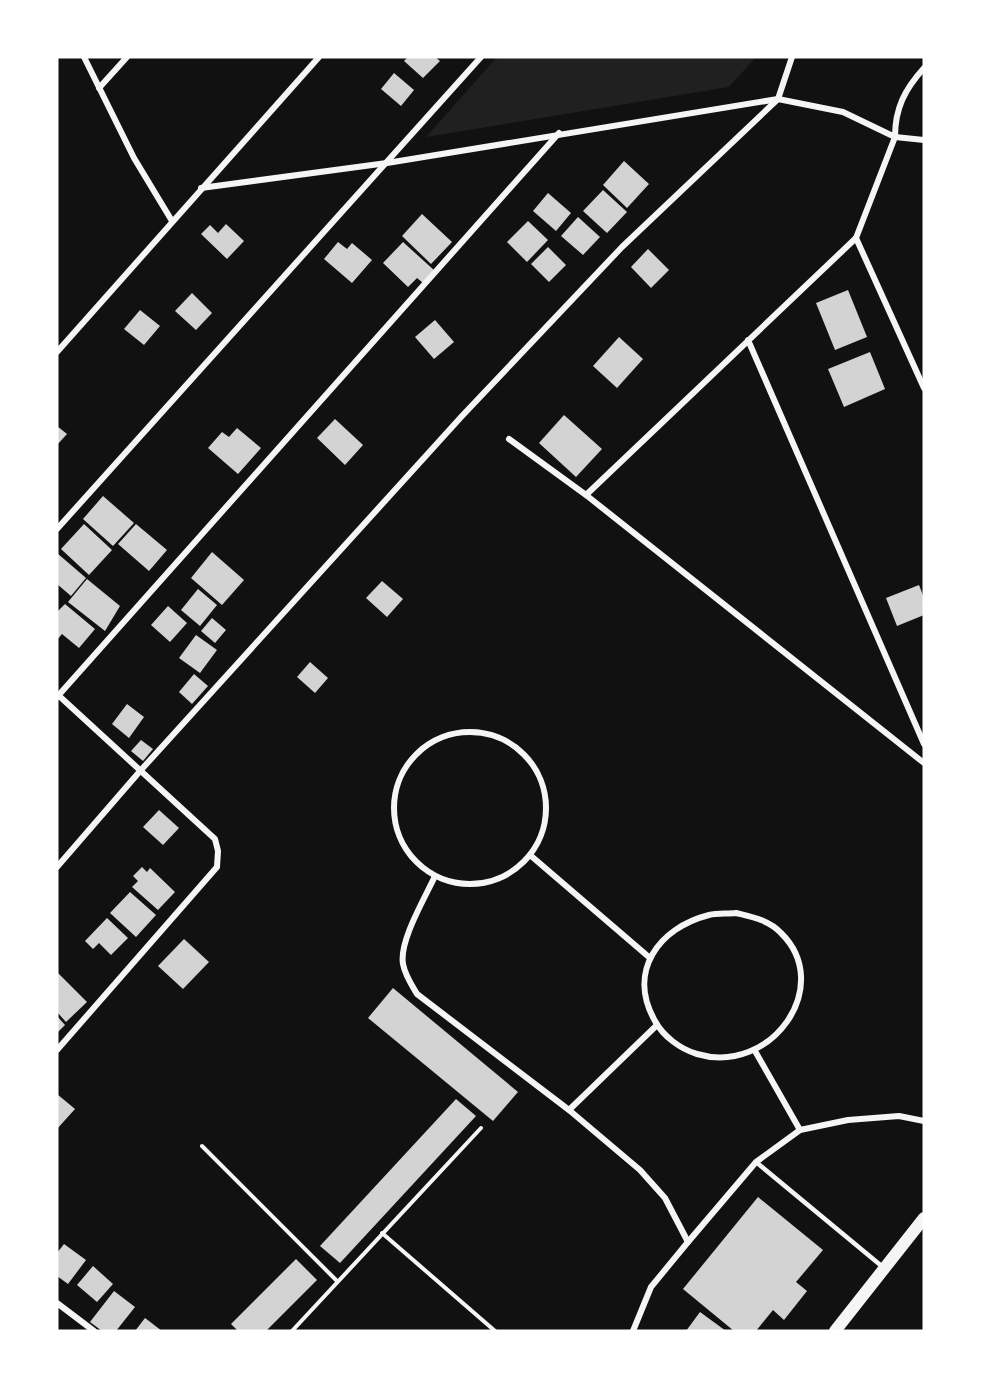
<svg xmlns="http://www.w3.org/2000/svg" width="981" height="1388" viewBox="0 0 981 1388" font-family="'PT Sans',sans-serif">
<rect width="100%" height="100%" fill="#111"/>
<polygon fill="#202020" points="497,57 756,57 729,87 426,137"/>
<g fill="#d3d3d3">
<polygon points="408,57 435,57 440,61 423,78 404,61"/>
<polygon points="394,73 414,90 401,106 381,89"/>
<polygon points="624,161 649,184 627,208 603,185"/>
<polygon points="603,190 627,212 607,233 583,211"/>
<polygon points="548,193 571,213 556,231 533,211"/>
<polygon points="422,214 452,242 431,264 402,236"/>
<polygon points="578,217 600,237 583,255 561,236"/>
<polygon points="528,221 548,240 527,262 507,242"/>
<polygon points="226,224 244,241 227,259 201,234 210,225 218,233"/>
<polygon points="338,242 347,249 352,243 372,260 352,283 324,259"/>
<polygon points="403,242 435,271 423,283 417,278 408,287 383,263"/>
<polygon points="548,247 566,265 549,282 531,264"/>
<polygon points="648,249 669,270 651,288 631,267"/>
<polygon points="848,290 867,337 835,350 816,303"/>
<polygon points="192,293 212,313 196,330 175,311"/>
<polygon points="140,310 160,326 144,345 124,329"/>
<polygon points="435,320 454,342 434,359 415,337"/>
<polygon points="619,337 643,359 617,388 593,366"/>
<polygon points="870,352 885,389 844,407 828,369"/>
<polygon points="564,415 602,449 576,477 539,443"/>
<polygon points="335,419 363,445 345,465 317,438"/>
<polygon points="57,426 67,434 57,445"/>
<polygon points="237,428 261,448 238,474 208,448 222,432 229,437"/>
<polygon points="103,496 134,523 113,546 83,519"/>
<polygon points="84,524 112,550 89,575 61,549"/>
<polygon points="136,524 167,550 149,571 118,544"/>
<polygon points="212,552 244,580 222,605 191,578"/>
<polygon points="57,553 86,578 71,596 57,584"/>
<polygon points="87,579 120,606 105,631 68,602"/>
<polygon points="382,581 403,599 387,617 366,598"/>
<polygon points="919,585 924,598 924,615 897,626 886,598"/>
<polygon points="198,589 217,605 200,626 181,610"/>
<polygon points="65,604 95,629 79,648 62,634 57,640 57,612"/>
<polygon points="168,606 187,623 170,642 151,625"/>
<polygon points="212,618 226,630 215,643 201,631"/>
<polygon points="196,635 217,650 200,673 179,658"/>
<polygon points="310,662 328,678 315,693 297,677"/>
<polygon points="194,674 208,686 192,704 179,692"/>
<polygon points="127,704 144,717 129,738 112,724"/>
<polygon points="141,740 153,749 143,761 131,751"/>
<polygon points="159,810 179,828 163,845 143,827"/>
<polygon points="142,867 147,872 150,868 175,892 158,910 132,887 138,881 133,876"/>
<polygon points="130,892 156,915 136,937 110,913"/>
<polygon points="107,918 128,938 111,955 99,943 93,949 85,941"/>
<polygon points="184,939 209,962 183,989 158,966"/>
<polygon points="57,972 87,1002 66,1022 57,1012"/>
<polygon points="393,988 518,1092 493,1121 368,1018"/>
<polygon points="57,1016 65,1025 57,1033"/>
<polygon points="57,1094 75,1109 57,1129"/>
<polygon points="456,1099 476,1116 340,1263 320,1246"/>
<polygon points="758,1197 823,1250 796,1282 807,1291 784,1320 773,1310 756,1331 734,1331 683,1289"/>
<polygon points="64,1244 86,1260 68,1284 57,1276 57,1253"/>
<polygon points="296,1259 317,1280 266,1331 238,1331 231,1324"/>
<polygon points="93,1266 113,1284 97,1302 77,1285"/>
<polygon points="114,1291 135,1307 116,1331 102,1331 90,1322"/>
<polygon points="700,1312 726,1331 686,1331"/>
<polygon points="145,1318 162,1331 135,1331"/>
</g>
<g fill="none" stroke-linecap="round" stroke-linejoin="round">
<g stroke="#f5f5f5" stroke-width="4">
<polyline points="202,1146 337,1281"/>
<polyline points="382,1233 495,1331"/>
<polyline points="292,1331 481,1128"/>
</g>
<polyline stroke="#f5f5f5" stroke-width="4.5" points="756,1162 884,1268"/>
<g stroke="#f5f5f5" stroke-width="6">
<polyline points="84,57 134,158 172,221"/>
<polyline points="99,88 127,57"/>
<polyline points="924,140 895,137 856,238 924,388"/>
<path d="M201,188L387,163L778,99L843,112L895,137C895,108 905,89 924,68"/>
<polyline points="748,340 924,744"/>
<polyline points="57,352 319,57"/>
<polyline points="509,439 586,495 924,763"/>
<polyline points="586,495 856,238"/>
<polyline points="57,529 481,57"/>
<polyline points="57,697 559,133"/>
<circle cx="470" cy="808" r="76"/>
<polyline points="530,855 650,958"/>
<polyline points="57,867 141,770 462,416 622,247 778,99 792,57"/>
<path d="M435,876C425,898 399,941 403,964C405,975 411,984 417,994L569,1110L640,1170L665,1198L688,1242"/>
<path d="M736,913C752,917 769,920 781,933C835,986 771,1076 697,1054C680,1049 663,1036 655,1021C627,972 658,928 709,915C717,913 727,914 736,913Z"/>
<polyline points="57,1050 217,867 218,851 215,839 57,694"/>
<polyline points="755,1051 800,1130"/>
<polyline points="569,1110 657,1025"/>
<polyline points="57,1303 94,1331"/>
<polyline points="633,1331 651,1287 688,1242 756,1162 800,1130 848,1120 899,1116 924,1121"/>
</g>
<polyline stroke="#f5f5f5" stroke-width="12" points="835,1331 924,1218"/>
</g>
<rect width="981" height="1388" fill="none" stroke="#ffffff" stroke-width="117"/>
</svg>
